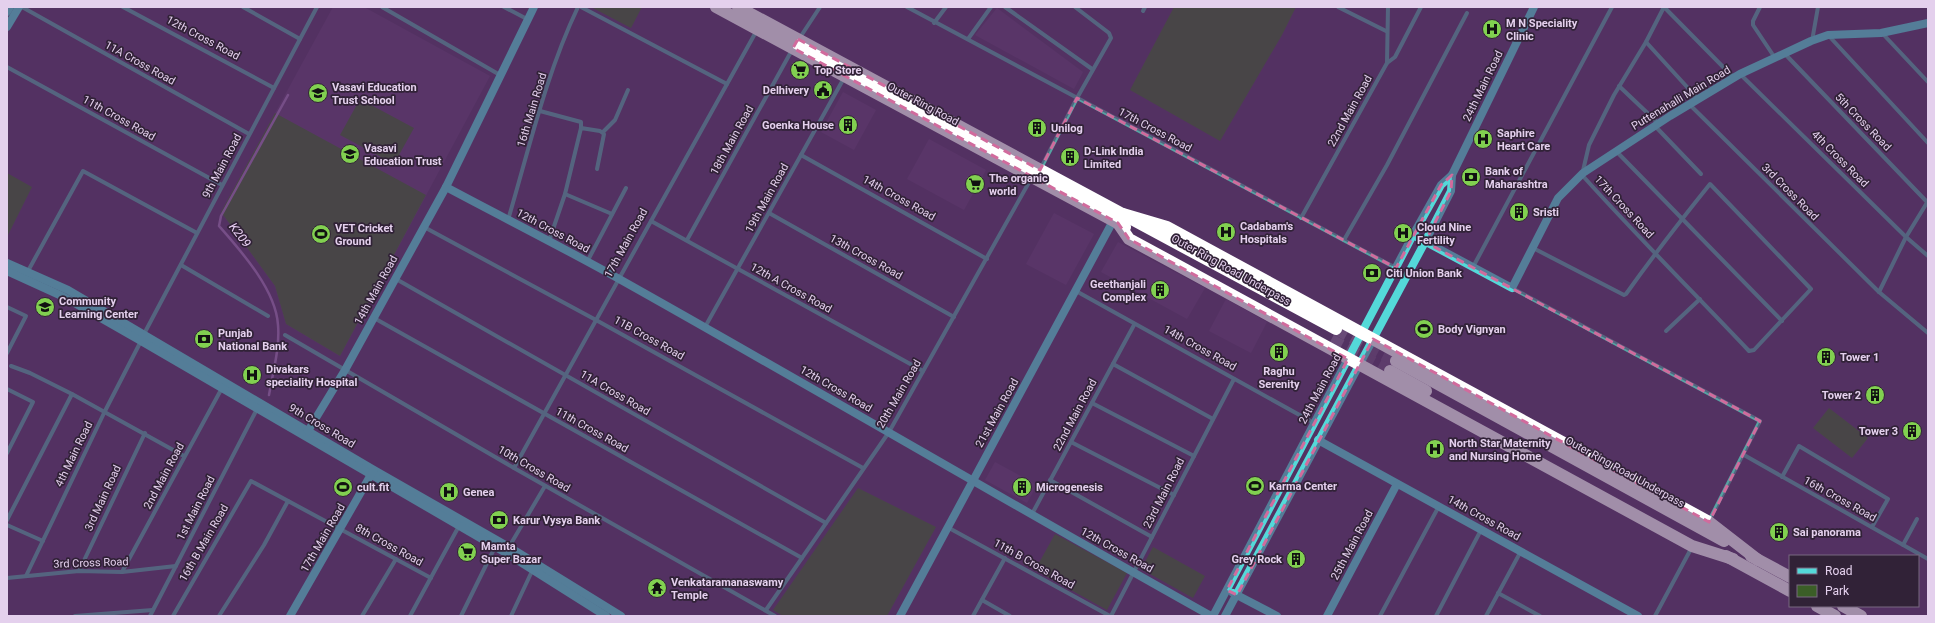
<svg xmlns="http://www.w3.org/2000/svg" width="1935" height="623" viewBox="0 0 1935 623" font-family="Roboto,sans-serif">
<rect width="100%" height="100%" fill="#533262"/>
<g fill="#603b70">
<polygon points="333,7 364,7 490,76 340,356 286,324 275,286 221,212"/>
<polygon points="997,8 1083,72 1074,89 975,35"/>
<polygon points="843,92 876,110 854,150 821,132"/>
<polygon points="929,139 986,170 964,210 907,179"/>
<polygon points="1054,213 1094,234 1066,285 1026,264"/>
<polygon points="1118,242 1205,288 1187,319 1101,272"/>
<polygon points="1226,299 1267,322 1251,353 1209,331"/>
<polygon points="995,462 1037,485 1027,503 985,480"/>
</g>
<g fill="#3b5e27">
<polygon points="591,7 642,7 631,28"/>
<polygon points="1174,7 1296,7 1282,35 1220,141 1130,90"/>
<polygon points="360,99 414,128 394,164 340,135"/>
<polygon points="275,113 426,195 340,356 286,324 275,286 221,212"/>
<polygon points="7,173 32,187 7,237"/>
<polygon points="1829,408 1868,438 1852,458 1813,428"/>
<polygon points="858,488 936,527 887,616 783,616 773,610"/>
<polygon points="1055,534 1127,573 1107,610 1035,570"/>
<polygon points="1153,547 1205,576 1193,598 1141,569"/>
</g>
<g fill="none" stroke-linecap="round" stroke-linejoin="round">
<path stroke="#a072b4" stroke-width="2.5" d="M269,395C273,372 280,347 278,325C276,290 241,251 219,226L221,216L288,95"/>
<g stroke="#694a77" stroke-width="12" stroke-dasharray="12 6" stroke-linecap="butt">
<polyline points="1336,329 1396,361"/>
<polyline points="1331,340 1390,371"/>
</g>
<g stroke="#56a3a3" stroke-width="4">
<polyline points="22,7 249,134"/>
<polyline points="123,7 274,88"/>
<polyline points="243,7 300,39"/>
<polyline points="382,7 500,75"/>
<polyline points="504,7 527,19"/>
<polyline points="581,7 727,84"/>
<polyline points="907,7 1396,268"/>
<polyline points="1005,7 1092,69"/>
<polyline points="1338,7 1386,31"/>
<polyline points="1760,7 1753,21 1753,25 1775,58"/>
<polyline points="1143,11 1145,7"/>
<polyline points="934,23 946,7"/>
<polyline points="1882,33 1928,82"/>
<polyline points="1828,35 1928,143"/>
<polyline points="799,39 820,7"/>
<polyline points="968,39 991,7"/>
<polyline points="1812,41 1818,7"/>
<polyline points="1646,42 1698,99"/>
<polyline points="1785,54 1928,203"/>
<polyline points="1387,63 1395,57 1421,7"/>
<polyline points="7,67 222,185"/>
<polyline points="1740,74 1906,237 1928,256"/>
<polyline points="1619,86 1658,123"/>
<polyline points="1689,104 1879,292 1928,333"/>
<polyline points="540,111 581,122 581,128"/>
<polyline points="1655,126 1701,174"/>
<polyline points="603,132 615,120 628,90"/>
<polyline points="1616,151 1782,321"/>
<polyline points="801,155 987,259"/>
<polyline points="1041,168 1077,98 1111,38 1109,33 1075,7"/>
<polyline points="565,194 612,214"/>
<polyline points="769,213 954,317"/>
<polyline points="1301,218 1387,63 1388,7"/>
<path d="M508,220C529,149 546,74 578,7"/>
<polyline points="651,221 923,371"/>
<polyline points="424,227 596,320 863,468"/>
<polyline points="687,240 792,50"/>
<polyline points="1344,240 1387,165 1467,13"/>
<polyline points="549,241 565,194 581,128 600,131 604,134 597,169"/>
<path d="M1533,248L1624,295L1626,294C1653,256 1681,220 1710,184L1811,289L1754,350L1749,351C1693,292 1636,235 1582,175L1589,145L1614,95L1646,42L1664,7L1734,78"/>
<polyline points="587,262 626,188"/>
<polyline points="181,265 268,316"/>
<polyline points="1473,267 1612,7"/>
<polyline points="28,271 83,171 197,233"/>
<polyline points="396,279 826,523"/>
<polyline points="1512,288 1760,421 1709,521"/>
<polyline points="1076,291 1314,423"/>
<polyline points="1879,292 1906,237 1928,201"/>
<polyline points="7,307 26,316 7,353"/>
<polyline points="374,318 802,558"/>
<polyline points="705,327 844,78"/>
<polyline points="1666,331 1700,299"/>
<polyline points="144,334 317,7"/>
<polyline points="285,335 514,468 775,616"/>
<polyline points="1113,364 1213,419"/>
<polyline points="11,366 30,373 72,394"/>
<polyline points="7,389 33,402 7,453"/>
<polyline points="1092,403 1194,456"/>
<polyline points="1071,442 1174,495"/>
<polyline points="1744,455 1928,559"/>
<polyline points="514,468 757,30"/>
<polyline points="1782,477 1799,446 1888,499 1872,527"/>
<polyline points="1050,480 1152,537"/>
<polyline points="1032,514 1134,325"/>
<polyline points="7,520 72,394 184,456"/>
<polyline points="7,525 43,541"/>
<polyline points="949,528 1110,616"/>
<polyline points="1903,545 1917,519"/>
<polyline points="509,547 545,486"/>
<polyline points="79,571 145,433"/>
<polyline points="122,572 222,388"/>
<polyline points="26,576 105,411 141,341"/>
<polyline points="7,578 79,571 122,572 176,566"/>
<polyline points="1498,593 1540,616"/>
<polyline points="982,600 1010,616"/>
<polyline points="766,610 889,432 1032,177"/>
<polyline points="75,616 153,610"/>
<polyline points="150,616 257,409"/>
<polyline points="173,616 251,481 431,578"/>
<polyline points="219,616 264,545 288,501"/>
<polyline points="362,616 396,559"/>
<polyline points="410,616 459,526"/>
<polyline points="461,616 495,547"/>
<polyline points="511,616 533,569"/>
<polyline points="973,616 1005,558"/>
<polyline points="1111,616 1234,379"/>
<polyline points="1380,616 1439,506"/>
<polyline points="1436,616 1481,530"/>
<polyline points="1486,616 1521,551"/>
<polyline points="1655,616 1692,547"/>
</g>
<g stroke="#54d9d9" stroke-width="8">
<polyline points="7,12 10,7"/>
<polyline points="7,27 19,7"/>
<path d="M446,187C504,218 564,248 621,280C819,391 1014,506 1211,616"/>
<polyline points="1413,235 1512,288 1558,198 1583,173 1670,116 1740,74 1811,41 1828,35 1881,33 1928,23"/>
<polyline points="7,263 68,290 374,470 509,547 621,616"/>
<polyline points="7,271 64,297 141,341 506,553 606,616"/>
<polyline points="308,431 345,370 446,187 534,7"/>
<polyline points="1318,440 1638,616"/>
<polyline points="1233,593 1277,616"/>
<polyline points="290,616 373,471"/>
<polyline points="900,616 1113,221"/>
<polyline points="1213,616 1413,235 1441,185 1452,175 1534,7"/>
<polyline points="1225,616 1425,242 1451,191 1452,175"/>
<polyline points="1327,616 1397,484"/>
</g>
<g stroke="#fff" stroke-width="12">
<polyline points="716,7 1125,227"/>
<polyline points="738,7 1336,329"/>
<polyline points="1123,214 1167,227 1709,522 1758,560"/>
<polyline points="1118,223 1129,239 1166,259 1692,546 1733,559"/>
<polyline points="1396,361 1724,541"/>
<polyline points="1390,371 1426,391"/>
<polyline points="1726,556 1790,591"/>
<polyline points="1751,556 1790,577"/>
<polyline points="1817,606 1835,616"/>
<polyline points="1843,606 1861,616"/>
</g>
</g>
<path d="M0 0H1935V623H0ZM798,39L1040,170L1077,98L1396,268L1441,185L1452,175L1451,191L1425,242L1760,421L1709,522L1373,339L1237,595L1227,590L1348,359L1129,239L1118,223L793,48Z" fill="#533262" fill-opacity=".55" fill-rule="evenodd"/>
<path fill="none" stroke="#d16b9d" stroke-width="3" stroke-dasharray="8 5" stroke-linejoin="round" d="M798,39L1040,170L1077,98L1396,268L1441,185L1452,175L1451,191L1425,242L1760,421L1709,522L1373,339L1237,595L1227,590L1348,359L1129,239L1118,223L793,48Z"/>
<defs>
<symbol id="hospital-disc" viewBox="-11 -11 22 22"><circle r="9.5" fill="#81d050" stroke="#312237"/><path d="M-5-5h3v3.5h4V-5h3V5h-3V1.5h-4V5h-3Z" fill="#111"/></symbol>
<symbol id="supermarket-disc" viewBox="-11 -11 22 22"><circle r="9.5" fill="#81d050" stroke="#312237"/><path d="M-6-5.5h2.5l.6 2H6L4.5 2H-2.5L-4.4-4H-6ZM-1.5 3.2a1.3 1.3 0 1 0 .1 0ZM3 3.2a1.3 1.3 0 1 0 .1 0Z" fill="#111"/></symbol>
<symbol id="civic-disc" viewBox="-11 -11 22 22"><circle r="9.5" fill="#81d050" stroke="#312237"/><path d="M-.6-6.5H3V-4.5H.6V-3L4-1V1h2V6H-6V1h2V-1L-.6-3ZM-1.2 2.5V6h2.4V2.5Z" fill="#111"/></symbol>
<symbol id="school-disc" viewBox="-11 -11 22 22"><circle r="9.5" fill="#81d050" stroke="#312237"/><path d="M0-5L7-2L0 1L-7-2ZM-4 1L0 2.5L4 1V4Q0 6-4 4Z" fill="#111"/></symbol>
<symbol id="building-disc" viewBox="-11 -11 22 22"><circle r="9.5" fill="#81d050" stroke="#312237"/><path d="M-4-6H4V6H1V3H-1V6H-4ZM-2.5-4.3h1.7v1.8h-1.7ZM.8-4.3h1.7v1.8H.8ZM-2.5-1h1.7V.8h-1.7ZM.8-1h1.7V.8H.8Z" fill="#111"/></symbol>
<symbol id="university-disc" viewBox="-11 -11 22 22"><circle r="9.5" fill="#81d050" stroke="#312237"/><path d="M0-5L7-2L0 1L-7-2ZM-4 1L0 2.5L4 1V4Q0 6-4 4Z" fill="#111"/></symbol>
<symbol id="bank-disc" viewBox="-11 -11 22 22"><circle r="9.5" fill="#81d050" stroke="#312237"/><path d="M-6-4H6V4H-6ZM0-2.3a2.3 2.3 0 1 0 0 4.6a2.3 2.3 0 1 0 0-4.6Z" fill="#111"/></symbol>
<symbol id="stadium-disc" viewBox="-11 -11 22 22"><circle r="9.5" fill="#81d050" stroke="#312237"/><path d="M0-5a6.5 5 0 1 0 0 10a6.5 5 0 1 0 0-10ZM-3.5-1.8h7v3.6h-7Z" fill="#111"/></symbol>
<symbol id="temple-disc" viewBox="-11 -11 22 22"><circle r="9.5" fill="#81d050" stroke="#312237"/><path d="M0-6L5-2H3V0L6.5 2.5H4V6H1.5V3h-3V6H-4V2.5H-6.5L-3 0V-2H-5Z" fill="#111"/></symbol>
</defs>
<g fill-rule="evenodd">
<use href="#hospital-disc" x="1481" y="18" width="22" height="22"/>
<use href="#supermarket-disc" x="789" y="59" width="22" height="22"/>
<use href="#civic-disc" x="812" y="79" width="22" height="22"/>
<use href="#school-disc" x="307" y="82" width="22" height="22"/>
<use href="#building-disc" x="837" y="114" width="22" height="22"/>
<use href="#building-disc" x="1026" y="117" width="22" height="22"/>
<use href="#hospital-disc" x="1472" y="128" width="22" height="22"/>
<use href="#university-disc" x="339" y="143" width="22" height="22"/>
<use href="#building-disc" x="1059" y="146" width="22" height="22"/>
<use href="#bank-disc" x="1460" y="166" width="22" height="22"/>
<use href="#supermarket-disc" x="964" y="173" width="22" height="22"/>
<use href="#building-disc" x="1508" y="201" width="22" height="22"/>
<use href="#hospital-disc" x="1215" y="221" width="22" height="22"/>
<use href="#hospital-disc" x="1392" y="222" width="22" height="22"/>
<use href="#stadium-disc" x="310" y="223" width="22" height="22"/>
<use href="#bank-disc" x="1361" y="262" width="22" height="22"/>
<use href="#building-disc" x="1149" y="279" width="22" height="22"/>
<use href="#school-disc" x="34" y="296" width="22" height="22"/>
<use href="#stadium-disc" x="1413" y="318" width="22" height="22"/>
<use href="#bank-disc" x="193" y="328" width="22" height="22"/>
<use href="#building-disc" x="1268" y="341" width="22" height="22"/>
<use href="#building-disc" x="1815" y="346" width="22" height="22"/>
<use href="#hospital-disc" x="241" y="364" width="22" height="22"/>
<use href="#building-disc" x="1864" y="384" width="22" height="22"/>
<use href="#building-disc" x="1901" y="420" width="22" height="22"/>
<use href="#hospital-disc" x="1424" y="438" width="22" height="22"/>
<use href="#stadium-disc" x="1244" y="475" width="22" height="22"/>
<use href="#stadium-disc" x="332" y="476" width="22" height="22"/>
<use href="#building-disc" x="1011" y="476" width="22" height="22"/>
<use href="#hospital-disc" x="438" y="481" width="22" height="22"/>
<use href="#bank-disc" x="488" y="509" width="22" height="22"/>
<use href="#building-disc" x="1768" y="521" width="22" height="22"/>
<use href="#supermarket-disc" x="456" y="541" width="22" height="22"/>
<use href="#building-disc" x="1285" y="548" width="22" height="22"/>
<use href="#temple-disc" x="646" y="577" width="22" height="22"/>
</g>
<g text-anchor="middle" dominant-baseline="central" stroke-width="3.5" stroke-linejoin="round" paint-order="stroke">
<g font-size="11" font-weight="bold" fill="#e4d0ed" stroke="#312237" text-anchor="start">
<text x="1506" y="23">M N Speciality<tspan x="1506" dy="13">Clinic</tspan></text>
<text x="814" y="70">Top Store</text>
<text x="332" y="87">Vasavi Education<tspan x="332" dy="13">Trust School</tspan></text>
<text x="809" y="90" text-anchor="end">Delhivery</text>
<text x="834" y="125" text-anchor="end">Goenka House</text>
<text x="1051" y="128">Unilog</text>
<text x="1497" y="133">Saphire<tspan x="1497" dy="13">Heart Care</tspan></text>
<text x="364" y="148">Vasavi<tspan x="364" dy="13">Education Trust</tspan></text>
<text x="1084" y="151">D-Link India<tspan x="1084" dy="13">Limited</tspan></text>
<text x="1485" y="171">Bank of<tspan x="1485" dy="13">Maharashtra</tspan></text>
<text x="989" y="178">The organic<tspan x="989" dy="13">world</tspan></text>
<text x="1533" y="212">Sristi</text>
<text x="1240" y="226">Cadabam's<tspan x="1240" dy="13">Hospitals</tspan></text>
<text x="1417" y="227">Cloud Nine<tspan x="1417" dy="13">Fertility</tspan></text>
<text x="335" y="228">VET Cricket<tspan x="335" dy="13">Ground</tspan></text>
<text x="1386" y="273">Citi Union Bank</text>
<text x="1146" y="284" text-anchor="end">Geethanjali<tspan x="1146" dy="13">Complex</tspan></text>
<text x="59" y="301">Community<tspan x="59" dy="13">Learning Center</tspan></text>
<text x="1438" y="329">Body Vignyan</text>
<text x="218" y="333">Punjab<tspan x="218" dy="13">National Bank</tspan></text>
<text x="1840" y="357">Tower 1</text>
<text x="266" y="369">Divakars<tspan x="266" dy="13">speciality Hospital</tspan></text>
<text x="1279" y="371" text-anchor="middle">Raghu<tspan x="1279" dy="13">Serenity</tspan></text>
<text x="1861" y="395" text-anchor="end">Tower 2</text>
<text x="1898" y="431" text-anchor="end">Tower 3</text>
<text x="1449" y="443">North Star Maternity<tspan x="1449" dy="13">and Nursing Home</tspan></text>
<text x="1269" y="486">Karma Center</text>
<text x="357" y="487">cult.fit</text>
<text x="1036" y="487">Microgenesis</text>
<text x="463" y="492">Genea</text>
<text x="513" y="520">Karur Vysya Bank</text>
<text x="1793" y="532">Sai panorama</text>
<text x="481" y="546">Mamta<tspan x="481" dy="13">Super Bazar</tspan></text>
<text x="1282" y="559" text-anchor="end">Grey Rock</text>
<text x="671" y="582">Venkataramanaswamy<tspan x="671" dy="13">Temple</tspan></text>
</g>
<g font-size="11" fill="#e4d0ed" stroke="#312237">
<text transform="translate(203 38) rotate(28)">12th Cross Road</text>
<text transform="translate(140 63) rotate(29)">11A Cross Road</text>
<text transform="translate(1483 86) rotate(-64)">24th Main Road</text>
<text transform="translate(1681 98) rotate(-31)">Puttenahalli Main Road</text>
<text transform="translate(923 104) rotate(28)">Outer Ring Road</text>
<text transform="translate(532 110) rotate(-73)">16th Main Road</text>
<text transform="translate(1350 111) rotate(-61)">22nd Main Road</text>
<text transform="translate(119 118) rotate(29)">11th Cross Road</text>
<text transform="translate(1863 122) rotate(46)">5th Cross Road</text>
<text transform="translate(1155 130) rotate(28)">17th Cross Road</text>
<text transform="translate(732 140) rotate(-61)">18th Main Road</text>
<text transform="translate(1840 159) rotate(45)">4th Cross Road</text>
<text transform="translate(222 166) rotate(-62)">9th Main Road</text>
<text transform="translate(1790 192) rotate(45)">3rd Cross Road</text>
<text transform="translate(767 198) rotate(-61)">19th Main Road</text>
<text transform="translate(899 198) rotate(29)">14th Cross Road</text>
<text transform="translate(1624 207) rotate(47)">17th Cross Road</text>
<text transform="translate(553 231) rotate(28)">12th Cross Road</text>
<text transform="translate(626 243) rotate(-61)">17th Main Road</text>
<text transform="translate(866 257) rotate(29)">13th Cross Road</text>
<text transform="translate(1231 270) rotate(29)">Outer Ring Road Underpass</text>
<text transform="translate(791 288) rotate(29)">12th A Cross Road</text>
<text transform="translate(376 290) rotate(-61)">14th Main Road</text>
<text transform="translate(649 338) rotate(29)">11B Cross Road</text>
<text transform="translate(1200 348) rotate(29)">14th Cross Road</text>
<text transform="translate(836 389) rotate(30)">12th Cross Road</text>
<text transform="translate(1320 389) rotate(-62)">24th Main Road</text>
<text transform="translate(615 393) rotate(30)">11A Cross Road</text>
<text transform="translate(899 394) rotate(-60)">20th Main Road</text>
<text transform="translate(997 413) rotate(-61)">21st Main Road</text>
<text transform="translate(1075 415) rotate(-62)">22nd Main Road</text>
<text transform="translate(322 426) rotate(31)">9th Cross Road</text>
<text transform="translate(592 430) rotate(29)">11th Cross Road</text>
<text transform="translate(74 454) rotate(-64)">4th Main Road</text>
<text transform="translate(534 469) rotate(30)">10th Cross Road</text>
<text transform="translate(1625 472) rotate(29)">Outer Ring Road Underpass</text>
<text transform="translate(164 476) rotate(-62)">2nd Main Road</text>
<text transform="translate(1164 493) rotate(-63)">23rd Main Road</text>
<text transform="translate(103 498) rotate(-65)">3rd Main Road</text>
<text transform="translate(1840 499) rotate(29)">16th Cross Road</text>
<text transform="translate(196 508) rotate(-63)">1st Main Road</text>
<text transform="translate(1484 518) rotate(29)">14th Cross Road</text>
<text transform="translate(323 538) rotate(-60)">17th Main Road</text>
<text transform="translate(204 543) rotate(-60)">16th B Main Road</text>
<text transform="translate(389 545) rotate(29)">8th Cross Road</text>
<text transform="translate(1352 545) rotate(-62)">25th Main Road</text>
<text transform="translate(1117 550) rotate(29)">12th Cross Road</text>
<text transform="translate(91 563) rotate(-2)">3rd Cross Road</text>
<text transform="translate(1034 564) rotate(29)">11th B Cross Road</text>
</g>
<g font-size="12" font-style="italic" fill="#ecd3f7" stroke="#312237">
<text transform="translate(240 235) rotate(52)">K209</text>
</g>
</g>
<rect width="1935" height="623" fill="none" stroke="#e4d0ed" stroke-width="16"/>
<rect x="1789" y="555" width="130" height="52" fill="#312237" stroke="#796880"/>
<rect x="1797" y="568" width="20" height="6" fill="#54d9d9" stroke="#796880"/>
<text x="1825" y="575" font-size="12" fill="#e4d0ed">Road</text>
<rect x="1797" y="585" width="20" height="12" fill="#3b5e27" stroke="#796880"/>
<text x="1825" y="595" font-size="12" fill="#e4d0ed">Park</text>
</svg>
